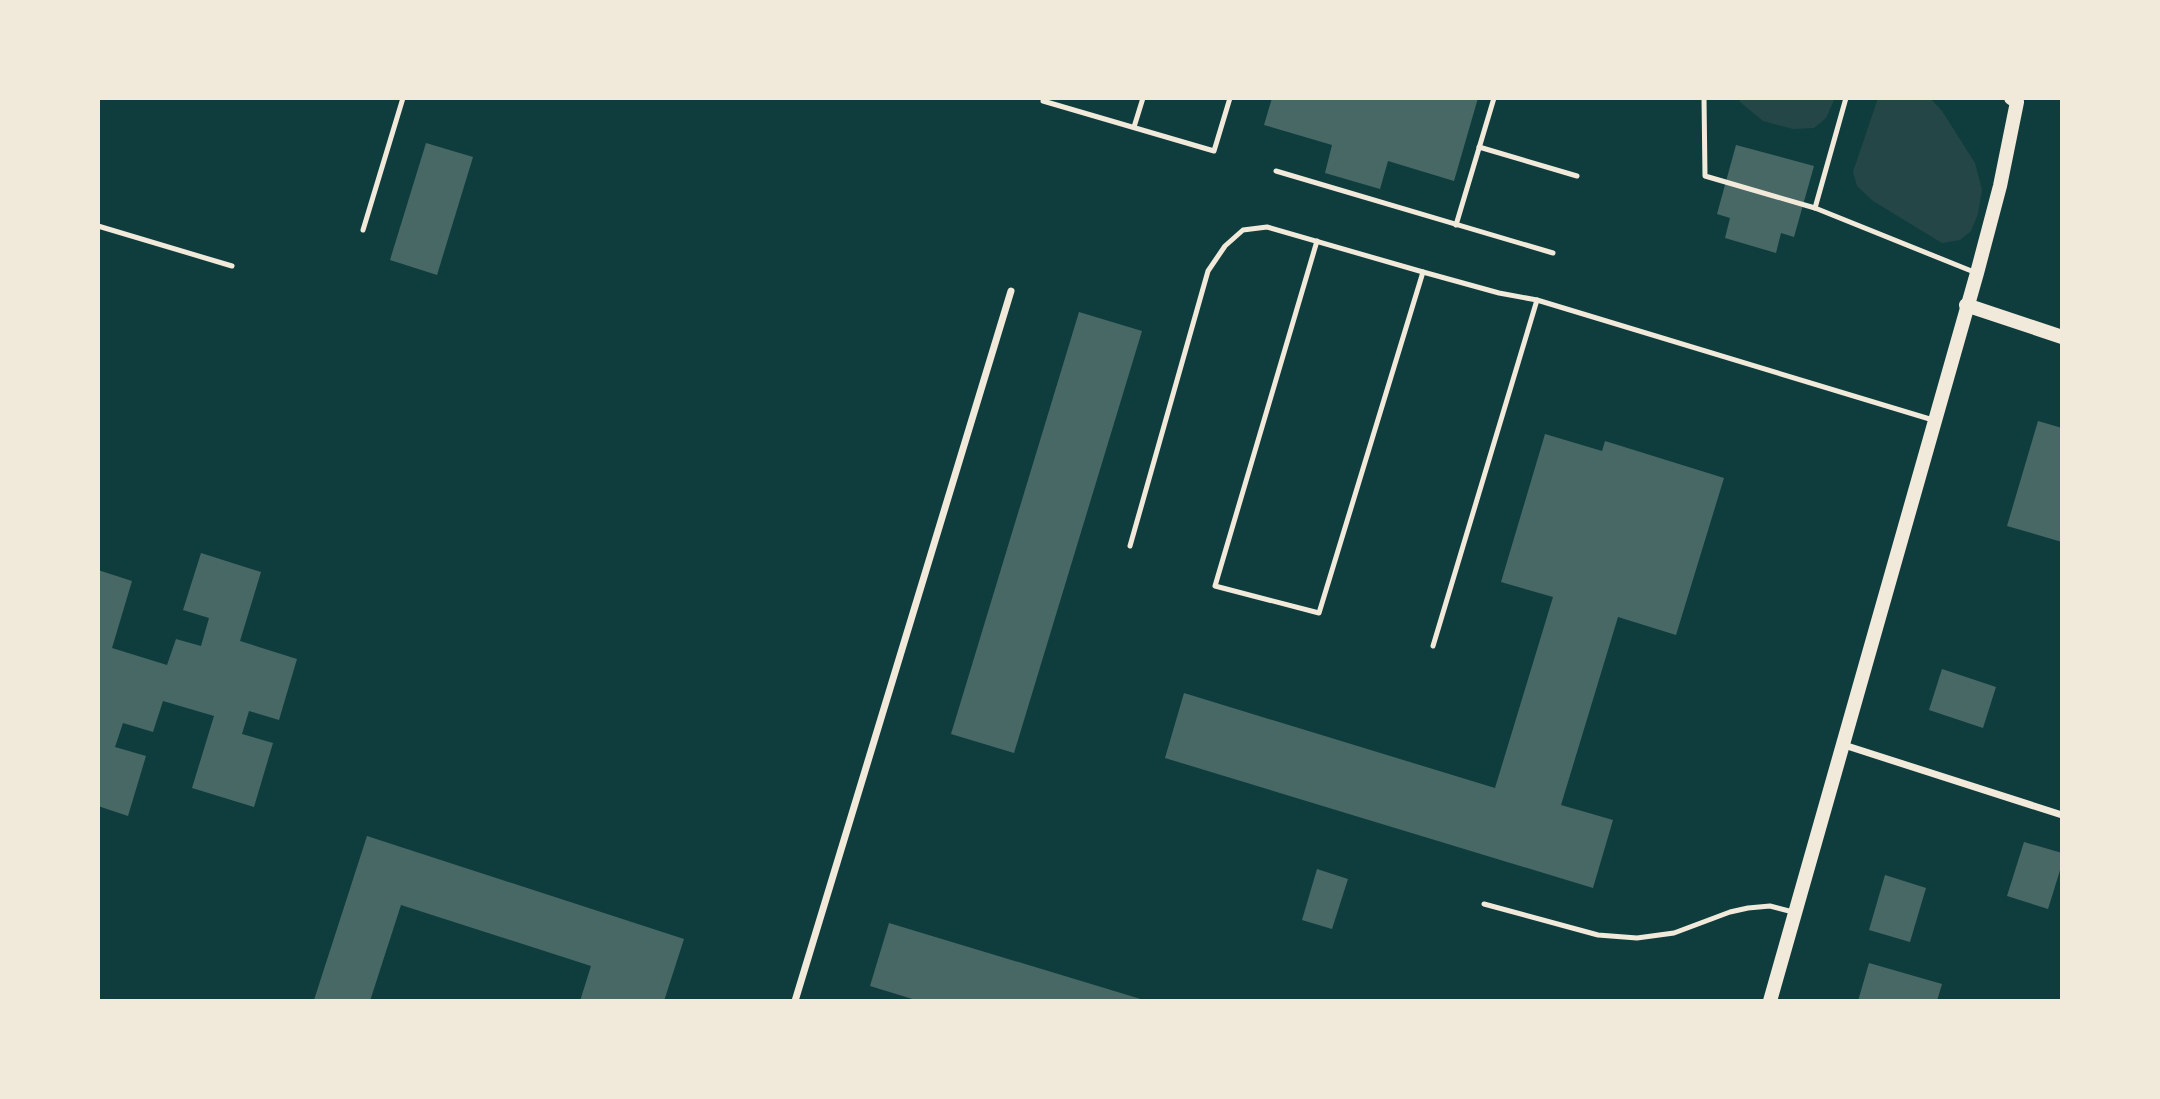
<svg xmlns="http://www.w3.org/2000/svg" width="2160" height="1099" viewBox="0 0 2160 1099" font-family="Rubik,sans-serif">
<rect width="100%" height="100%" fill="#0f3d3e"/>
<g fill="#244646">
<polygon points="1739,98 1835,98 1826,118 1814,128 1793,129 1763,121 1740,102"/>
<polygon points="1878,98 1930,98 1942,111 1975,163 1982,190 1978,214 1971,231 1960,240 1942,243 1873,201 1857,186 1853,172"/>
</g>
<g fill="#486865">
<polygon points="1272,98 1478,98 1454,181 1388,161 1380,189 1325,173 1332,145 1264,125"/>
<polygon points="426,143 473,157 437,275 390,260"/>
<polygon points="1736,145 1814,166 1794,237 1781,233 1776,253 1725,238 1730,218 1717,214"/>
<polygon points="1079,312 1142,331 1014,753 951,734"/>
<polygon points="2038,421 2062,428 2062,542 2007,526"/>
<polygon points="1545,434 1602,451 1605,441 1724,478 1676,635 1618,617 1561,805 1613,820 1593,888 1165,758 1184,693 1495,788 1553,597 1501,582"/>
<polygon points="201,553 261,572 240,641 297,659 279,720 249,711 242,734 273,743 254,807 192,788 214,716 163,701 153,732 123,723 115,747 146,756 128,816 98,806 98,570 132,581 112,648 167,665 176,639 201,646 209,618 183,610"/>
<polygon points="1942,669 1996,687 1983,728 1929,710"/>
<polygon points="367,836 684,939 664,1001 580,1001 591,966 401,905 370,1001 314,1000"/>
<polygon points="2024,842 2062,853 2062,864 2048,909 2007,896"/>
<polygon points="1317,869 1348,879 1332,929 1302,920"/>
<polygon points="1885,875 1926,888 1910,942 1869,930"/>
<polygon points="889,923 1144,1000 1144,1001 919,1001 870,986"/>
<polygon points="1869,963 1942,984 1937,1001 1858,1001"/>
</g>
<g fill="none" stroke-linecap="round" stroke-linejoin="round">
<g stroke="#f1e9da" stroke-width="5">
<polyline points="1704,98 1705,176 1815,208 1974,272"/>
<polyline points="1043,101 1214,151 1230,98"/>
<polyline points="1134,127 1143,98"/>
<polyline points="1479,147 1577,176"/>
<polyline points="1276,171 1553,253"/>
<polyline points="1815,208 1846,98"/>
<polyline points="1456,225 1494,98"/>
<polyline points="98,226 232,266"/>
<polyline points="363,230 403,98"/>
<polyline points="1317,241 1215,586 1319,613 1423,272 1499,293 1537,300"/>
<polyline points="1130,546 1208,271 1225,246 1243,230 1267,227 1423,272"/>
<polyline points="1433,646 1537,300 1933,420"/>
<polyline points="1484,904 1598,935 1637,938 1674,933 1730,912 1748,908 1770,906 1793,912"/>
</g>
<g stroke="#f1e9da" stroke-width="7">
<polyline points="1844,745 2062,815"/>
<polyline points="795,1001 1011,291"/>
</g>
<g stroke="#f1e9da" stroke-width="14">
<polyline points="1966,305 2062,337"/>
<polyline points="1770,1001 1977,273 2000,186 2017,102 2011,98"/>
</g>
</g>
<rect width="2160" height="1099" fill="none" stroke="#f1e9da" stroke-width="200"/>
</svg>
